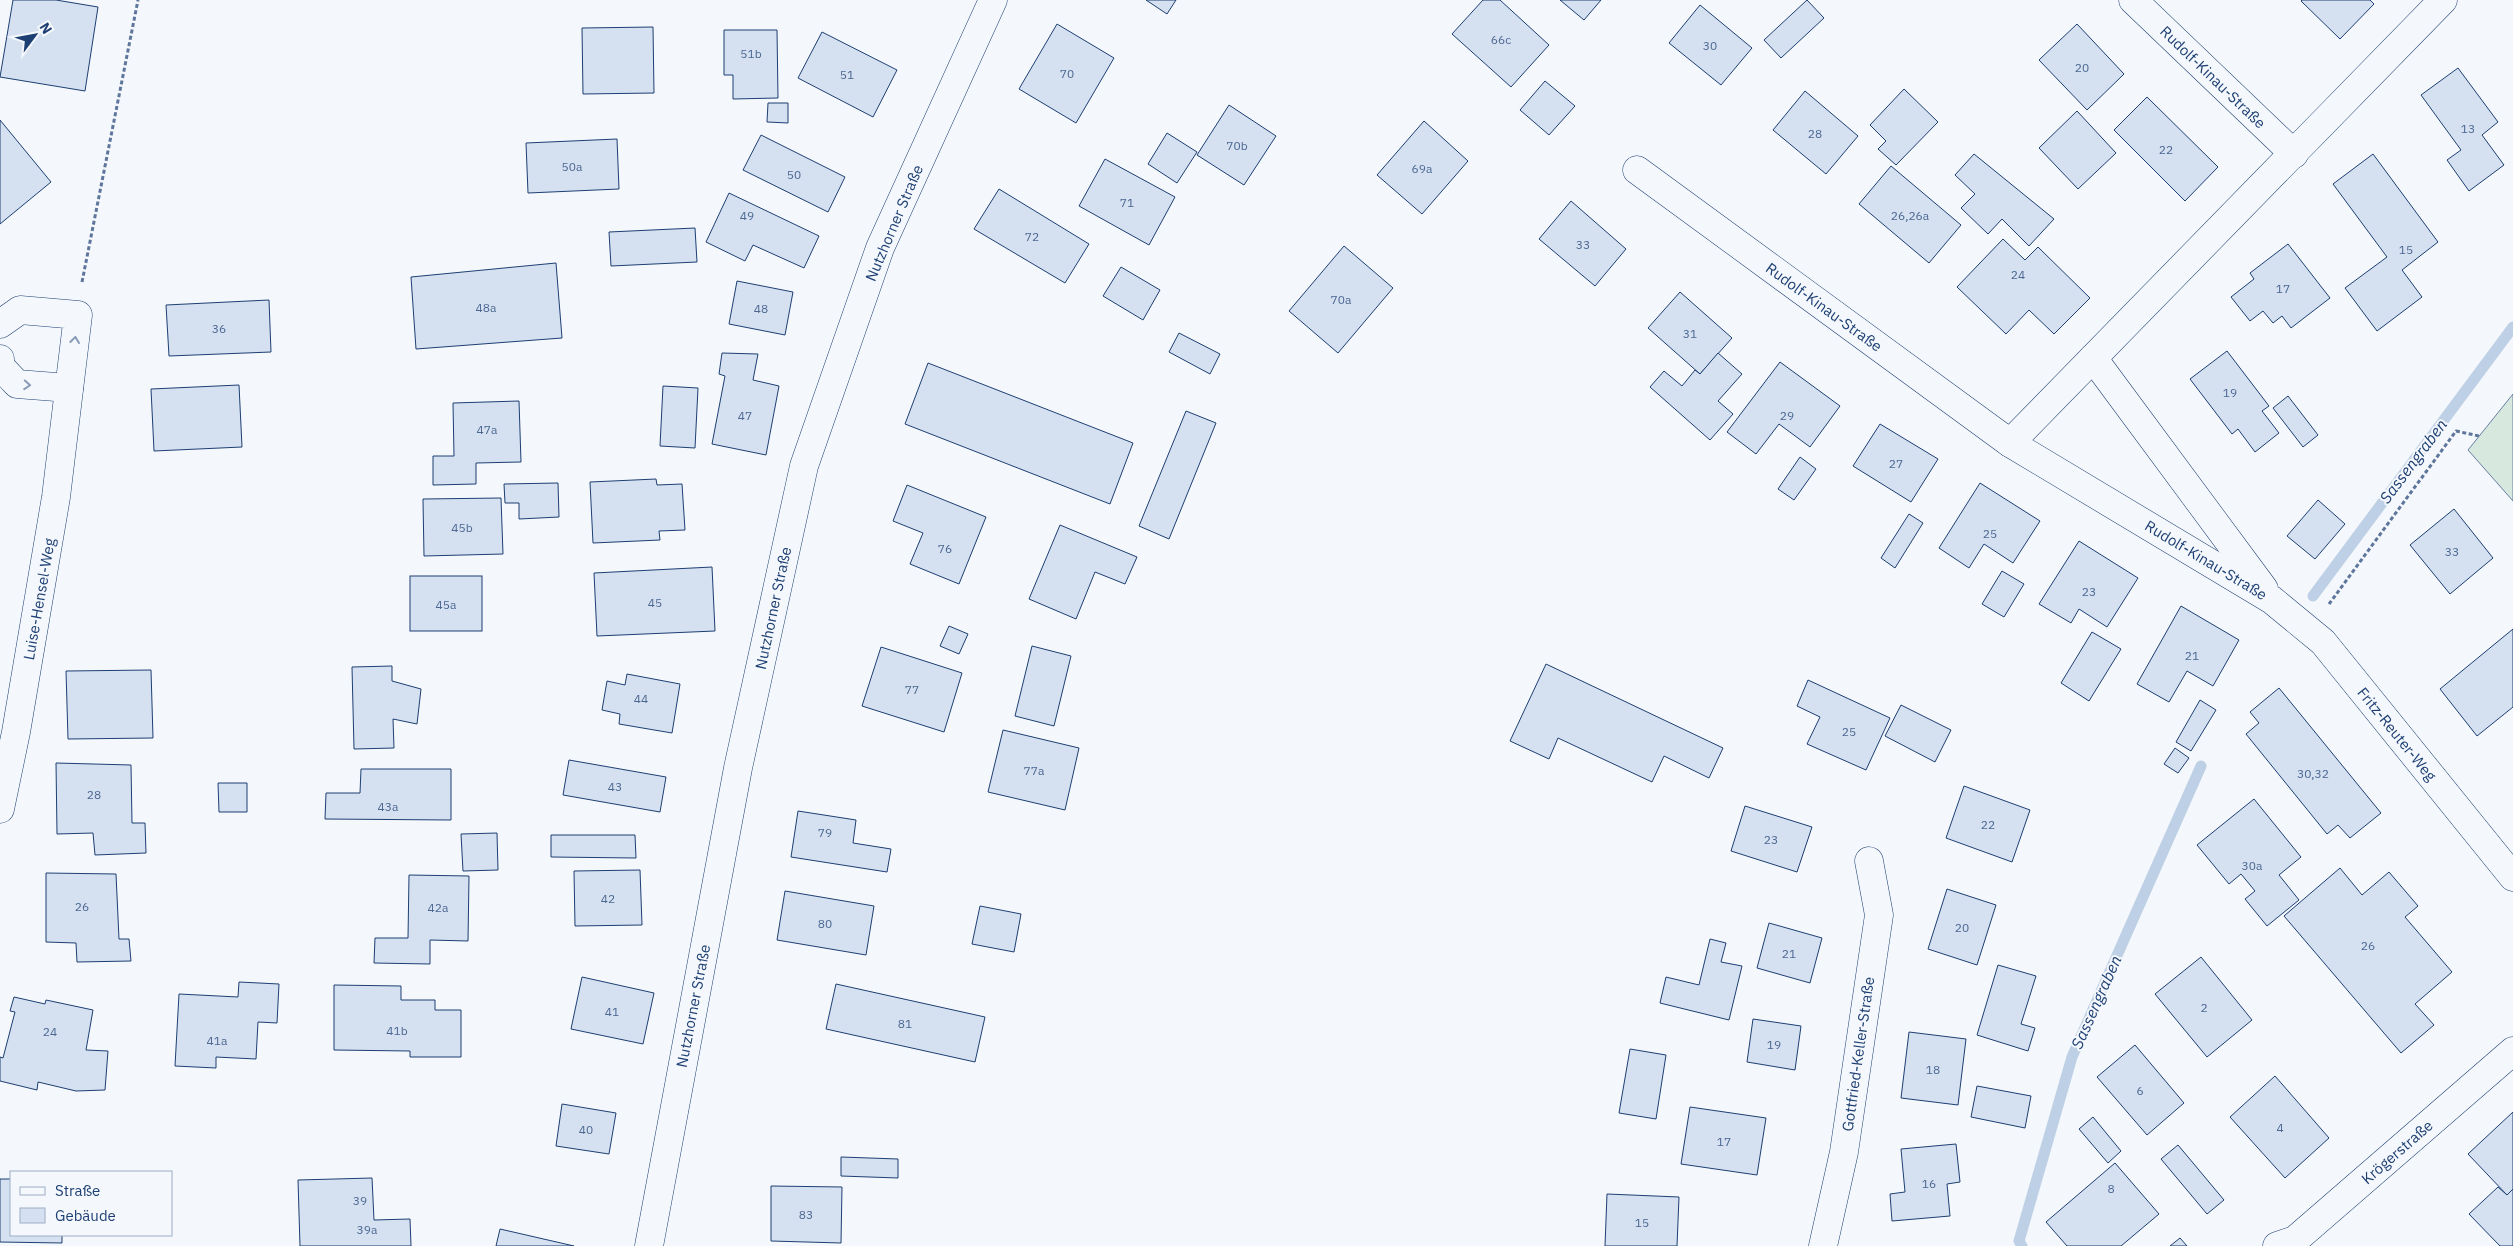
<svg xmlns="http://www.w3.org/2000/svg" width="2513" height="1246" viewBox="0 0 2513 1246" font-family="'IBM Plex Sans',sans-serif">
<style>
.green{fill:#d7e8df;stroke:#687fa3}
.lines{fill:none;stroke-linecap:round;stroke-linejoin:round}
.stream{stroke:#bed0e5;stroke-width:11}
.building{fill:#d5e0f0;stroke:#1d3f73}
.street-casing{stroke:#1d3f73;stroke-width:29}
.secondary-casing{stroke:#1d3f73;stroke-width:29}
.path{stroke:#5e769c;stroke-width:3;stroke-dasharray:4 2.5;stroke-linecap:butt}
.street{stroke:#f4f7fb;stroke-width:28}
.secondary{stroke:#f4f7fb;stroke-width:28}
.oneway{stroke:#889bb7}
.labels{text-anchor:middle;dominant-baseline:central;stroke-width:4;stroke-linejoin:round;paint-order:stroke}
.number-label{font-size:12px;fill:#4b6792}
.street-label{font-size:15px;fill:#1d3f73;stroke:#f4f7fb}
.water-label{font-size:16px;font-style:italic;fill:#1d3f73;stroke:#f4f7fb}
</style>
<rect width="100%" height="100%" fill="#f4f7fb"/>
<path class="green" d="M2513,394V501L2468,450Z"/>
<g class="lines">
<g class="stream">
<path d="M2313,596L2513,327"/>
<path d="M2022,1246L2019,1241L2072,1057L2201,766"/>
</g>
</g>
<g class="building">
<path d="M13,0H56L98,7L85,91L0,77Z"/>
<path d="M1146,0H1176L1167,14Z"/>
<path d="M1483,0H1500L1549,45L1511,87L1452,34Z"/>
<path d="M1560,0H1601L1584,20Z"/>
<path d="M1807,0L1824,18L1781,58L1764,40Z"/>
<path d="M2302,0H2370L2374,4L2340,39L2301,1Z"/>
<path d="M1700,5L1752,48L1721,85L1669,43Z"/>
<path d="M1057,24L1114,58L1076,123L1019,89Z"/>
<path d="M2077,24L2124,74L2087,110L2039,60Z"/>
<path d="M653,27L654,93L583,94L582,28Z"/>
<path d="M724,30H777L778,98L733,99V75H724Z"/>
<path d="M822,32L897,70L873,117L798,78Z"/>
<path d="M2458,68L2498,122L2482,135L2504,165L2469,191L2447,160L2461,150L2421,95Z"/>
<path d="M1545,81L1575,106L1549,135L1520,110Z"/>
<path d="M1904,89L1938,122L1896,165L1878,149L1886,141L1870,125Z"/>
<path d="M1805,91L1858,136L1826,174L1773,130Z"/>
<path d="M2147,97L2218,167L2185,201L2114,130Z"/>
<path d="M768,103H788V123L767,122Z"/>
<path d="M1229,105L1276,136L1244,185L1197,155Z"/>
<path d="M2077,111L2116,153L2078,189L2039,148Z"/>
<path d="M0,120L51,182L0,224Z"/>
<path d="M1424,121L1468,161L1422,214L1377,175Z"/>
<path d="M1167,133L1197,152L1177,183L1148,164Z"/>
<path d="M761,135L845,177L828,212L743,170Z"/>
<path d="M617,139L619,189L528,193L526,143Z"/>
<path d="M1974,154L2054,219L2029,246L2002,219L1988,234L1961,208L1975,194L1955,175Z"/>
<path d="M2373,154L2438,242L2402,270L2422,297L2377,331L2345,288L2387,257L2333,184Z"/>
<path d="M1105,159L1175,197L1149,245L1079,206Z"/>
<path d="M1891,166L1961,225L1929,263L1859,204Z"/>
<path d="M999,189L1089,244L1065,283L974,229Z"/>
<path d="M729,193L819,236L804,268L753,245L745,261L706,242Z"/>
<path d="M1571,201L1626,249L1595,286L1539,239Z"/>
<path d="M695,228L697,262L611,266L609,232Z"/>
<path d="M2003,239L2025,260L2038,247L2090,298L2054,334L2029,310L2006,334L1957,287Z"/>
<path d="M2288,244L2330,298L2291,328L2282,316L2273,323L2263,311L2250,321L2231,297L2254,279L2250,273Z"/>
<path d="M1344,246L1393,288L1338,353L1289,311Z"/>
<path d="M556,263L562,338L416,349L411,277Z"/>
<path d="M1121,267L1160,290L1143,320L1103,296Z"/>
<path d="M737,281L793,292L785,335L729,324Z"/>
<path d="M1680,292L1732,338L1700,374L1648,328Z"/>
<path d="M269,300L271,352L169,356L166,305Z"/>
<path d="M1179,333L1220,354L1210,374L1169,352Z"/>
<path d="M2227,351L2269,406L2262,411L2279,433L2255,452L2238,429L2232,434L2190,379Z"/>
<path d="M722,353L758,354L753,380L779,386L766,455L712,444L725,376L719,374Z"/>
<path d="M1718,353L1742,374L1718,401L1733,414L1710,440L1650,387L1664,371L1682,386L1695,370L1700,374Z"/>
<path d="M1780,362L1840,406L1810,447L1779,424L1756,454L1727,432Z"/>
<path d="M928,363L1133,443L1110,504L905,424Z"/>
<path d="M239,385L242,447L154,451L151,389Z"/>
<path d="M663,386L698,388L695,448L660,446Z"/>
<path d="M2288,396L2318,435L2303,447L2273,408Z"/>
<path d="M519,401L521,462L476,463V484L433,485V456H454L453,403Z"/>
<path d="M1186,411L1216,423L1169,539L1139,526Z"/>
<path d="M1880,424L1938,459L1911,502L1853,466Z"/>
<path d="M1800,457L1816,469L1794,500L1778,489Z"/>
<path d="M656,479L657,485L682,484L685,530L659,531L660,540L593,543L590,482Z"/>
<path d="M558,483L559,517L519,519V503H505L504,484Z"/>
<path d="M1980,483L2040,521L2013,563L1984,544L1969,568L1939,548Z"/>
<path d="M907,485L986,517L959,584L910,564L923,533L893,521Z"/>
<path d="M501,498L503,554L424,556L423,499Z"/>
<path d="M2318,500L2345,524L2315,559L2287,536Z"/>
<path d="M2454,509L2493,558L2450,594L2410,545Z"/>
<path d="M1909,514L1923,523L1895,568L1881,558Z"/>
<path d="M1060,525L1137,557L1125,584L1095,572L1076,619L1029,599Z"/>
<path d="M2079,541L2138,578L2107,627L2079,609L2071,623L2039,604Z"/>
<path d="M712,567L715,631L597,636L594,573Z"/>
<path d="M2002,571L2024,584L2004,617L1982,604Z"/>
<rect x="410" y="576" width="72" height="55"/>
<path d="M2181,606L2239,640L2213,686L2187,671L2169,702L2137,684Z"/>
<path d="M949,626L968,634L959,654L940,646Z"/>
<path d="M2513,629V707L2477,736L2440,689Z"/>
<path d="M2092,632L2121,649L2089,701L2061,683Z"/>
<path d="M1032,646L1071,656L1054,726L1015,716Z"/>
<path d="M881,647L962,673L944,732L862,706Z"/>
<path d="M1546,664L1723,748L1709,778L1664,756L1652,782L1558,738L1549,759L1510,741Z"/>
<path d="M392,666V681L421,689L417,724L393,719L394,748L354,749L352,667Z"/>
<path d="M151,670L153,738L68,739L66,671Z"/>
<path d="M627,674L680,684L672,733L619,724L620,714L602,710L607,681L625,685Z"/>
<path d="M1808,680L1890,718L1866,770L1807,744L1820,717L1797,706Z"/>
<path d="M2279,688L2381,813L2350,838L2338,825L2327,834L2246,734L2259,723L2250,712Z"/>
<path d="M2200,700L2216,710L2191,751L2176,742Z"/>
<path d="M1901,705L1951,730L1935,762L1885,736Z"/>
<path d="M1003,730L1079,748L1065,810L988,792Z"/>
<path d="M2175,748L2189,758L2178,773L2164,764Z"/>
<path d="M569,760L666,777L660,812L563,795Z"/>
<path d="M56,763L131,765L132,823H145L146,853L95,855L93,833L57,834Z"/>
<path d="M361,769H451V820L325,819L326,793H360Z"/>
<path d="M218,783H247V812H219Z"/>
<path d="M1964,786L2030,810L2012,862L1946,838Z"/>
<path d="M2254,799L2301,857L2279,875L2299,900L2267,926L2245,899L2255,891L2241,874L2229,884L2197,845Z"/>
<path d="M1745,806L1812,827L1797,872L1731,851Z"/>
<path d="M798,811L856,820L853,843L891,849L887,872L791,857Z"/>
<path d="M497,833L498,870L463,871L461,834Z"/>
<path d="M551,835H635L636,858L551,857Z"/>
<path d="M2340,868L2362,895L2389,872L2418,906L2405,917L2452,972L2415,1004L2434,1025L2401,1053L2284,916Z"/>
<path d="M640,870L642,925L575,926L574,871Z"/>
<path d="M46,873L116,874L119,939H129L131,961L77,962L76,943L46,942Z"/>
<path d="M409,875L469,876L468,941L430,940V964L374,963L375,938H408Z"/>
<path d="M1947,889L1996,905L1977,965L1928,949Z"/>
<path d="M785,891L874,906L866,955L777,940Z"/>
<path d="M980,906L1021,914L1014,952L972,944Z"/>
<path d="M1769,923L1822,938L1810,983L1757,968Z"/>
<path d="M1710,939L1726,943L1721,962L1742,966L1729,1020L1660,1003L1666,977L1699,985Z"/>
<path d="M2201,957L2252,1020L2207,1057L2155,994Z"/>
<path d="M1998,965L2036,976L2021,1024L2035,1028L2028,1051L1977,1035Z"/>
<path d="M582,977L654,993L643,1044L571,1029Z"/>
<path d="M239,982L279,984L277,1023L258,1022L256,1059L216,1057V1068L175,1066L179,994L238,997Z"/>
<path d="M836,984L985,1017L975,1062L826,1029Z"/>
<path d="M334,985L401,986V1000H435V1010H461V1057H410V1051L334,1050Z"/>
<path d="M14,997L45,1004L46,1000L93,1010L86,1050L108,1051L105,1090L76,1091L38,1082L37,1090L0,1081V1057L3,1058L15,1012L10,1011Z"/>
<path d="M1753,1019L1801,1026L1795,1070L1747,1062Z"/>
<path d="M1909,1032L1966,1039L1958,1105L1901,1098Z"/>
<path d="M2135,1045L2184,1103L2147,1135L2097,1077Z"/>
<path d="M1630,1049L1666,1055L1656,1119L1619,1113Z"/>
<path d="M2275,1076L2329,1138L2285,1178L2230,1117Z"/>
<path d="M1977,1086L2031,1096L2025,1128L1971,1117Z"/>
<path d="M562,1104L616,1113L609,1154L556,1146Z"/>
<path d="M1690,1107L1766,1118L1757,1175L1681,1164Z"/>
<path d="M2513,1112V1189L2507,1195L2468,1154Z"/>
<path d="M2093,1117L2121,1151L2108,1163L2079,1129Z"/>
<path d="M1956,1144L1960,1182L1947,1184L1950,1216L1892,1221L1890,1194L1905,1192L1901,1149Z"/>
<path d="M2178,1145L2224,1200L2207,1214L2161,1159Z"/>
<path d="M841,1157L898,1159V1178L841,1176Z"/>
<path d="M2115,1163L2159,1214L2121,1246H2067L2046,1222Z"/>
<path d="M372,1178L374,1220L410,1219L411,1246H300L298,1180Z"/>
<path d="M0,1179H11V1235H62V1243L0,1242Z"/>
<path d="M771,1186L842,1187L841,1243L771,1241Z"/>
<path d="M2498,1187L2507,1195L2513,1189V1246H2500L2469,1214Z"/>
<path d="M1607,1194L1679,1197L1677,1246H1605Z"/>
<path d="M500,1229L574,1246H496Z"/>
<path d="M2180,1238L2187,1246H2170Z"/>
</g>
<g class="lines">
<defs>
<g id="street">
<path d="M2133,0L2294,154"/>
<path d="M1637,170L2010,443L2272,600L2323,642L2513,877"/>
<path d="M0,324L20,310L78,315L56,497L16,732L0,809"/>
<path d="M2093,358L2264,589"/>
<path d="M0,359V366L17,384L69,388"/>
<path d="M2010,443L2443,0"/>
<path d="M1823,1246L1844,1152L1879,915L1869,861"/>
<path d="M2277,1246L2295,1240L2513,1051"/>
</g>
<path id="secondary" d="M649,1246L738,768L804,466L880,248L993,0"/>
</defs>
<use href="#street" class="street-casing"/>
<use href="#secondary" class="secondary-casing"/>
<g class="path">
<path d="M82,282L138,0"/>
<path d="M2329,604L2456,431L2479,436"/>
</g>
<use href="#street" class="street"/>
<use href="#secondary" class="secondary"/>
</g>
<defs><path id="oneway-chevron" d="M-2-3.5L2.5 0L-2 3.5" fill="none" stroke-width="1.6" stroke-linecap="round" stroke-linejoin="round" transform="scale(1.25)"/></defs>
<g class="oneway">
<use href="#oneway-chevron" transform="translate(75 340) rotate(-83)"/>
<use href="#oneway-chevron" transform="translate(27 385) rotate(4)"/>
</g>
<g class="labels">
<g class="number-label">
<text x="1501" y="39">66c</text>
<text x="1710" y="45">30</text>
<text x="751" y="53">51b</text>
<text x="2082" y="67">20</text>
<text x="1067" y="73">70</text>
<text x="847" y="74">51</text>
<text x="2468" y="128">13</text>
<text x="1815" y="133">28</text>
<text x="1237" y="145">70b</text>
<text x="2166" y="149">22</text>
<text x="572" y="166">50a</text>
<text x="1422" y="168">69a</text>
<text x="794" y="174">50</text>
<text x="1127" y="202">71</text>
<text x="747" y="215">49</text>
<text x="1910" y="215">26,26a</text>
<text x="1032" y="236">72</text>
<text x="1583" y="244">33</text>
<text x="2406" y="249">15</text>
<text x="2018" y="274">24</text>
<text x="2283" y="288">17</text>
<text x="1341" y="299">70a</text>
<text x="486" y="307">48a</text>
<text x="761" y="308">48</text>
<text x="219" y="328">36</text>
<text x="1690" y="333">31</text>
<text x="2230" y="392">19</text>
<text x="745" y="415">47</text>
<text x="1787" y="415">29</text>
<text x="487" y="429">47a</text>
<text x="1896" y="463">27</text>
<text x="462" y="527">45b</text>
<text x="1990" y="533">25</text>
<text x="945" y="548">76</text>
<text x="2452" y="551">33</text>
<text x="2089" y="591">23</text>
<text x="655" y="602">45</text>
<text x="446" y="604">45a</text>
<text x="2192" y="655">21</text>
<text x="912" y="689">77</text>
<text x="641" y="698">44</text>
<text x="1849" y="731">25</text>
<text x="1034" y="770">77a</text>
<text x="2313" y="773">30,32</text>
<text x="615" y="786">43</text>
<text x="94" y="794">28</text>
<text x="388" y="806">43a</text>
<text x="1988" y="824">22</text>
<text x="825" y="832">79</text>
<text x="1771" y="839">23</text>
<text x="2252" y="865">30a</text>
<text x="608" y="898">42</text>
<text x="82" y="906">26</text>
<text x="438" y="907">42a</text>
<text x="825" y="923">80</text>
<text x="1962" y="927">20</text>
<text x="2368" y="945">26</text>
<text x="1789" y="953">21</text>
<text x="2204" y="1007">2</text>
<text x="612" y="1011">41</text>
<text x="905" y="1023">81</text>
<text x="397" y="1030">41b</text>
<text x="50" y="1031">24</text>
<text x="217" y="1040">41a</text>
<text x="1774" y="1044">19</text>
<text x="1933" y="1069">18</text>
<text x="2140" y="1090">6</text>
<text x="2280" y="1127">4</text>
<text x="586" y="1129">40</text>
<text x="1724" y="1141">17</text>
<text x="1929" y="1183">16</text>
<text x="2111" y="1188">8</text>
<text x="360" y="1200">39</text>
<text x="806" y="1214">83</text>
<text x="1642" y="1222">15</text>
<text x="367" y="1229">39a</text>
</g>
<g class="street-label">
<text transform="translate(2213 77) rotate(44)">Rudolf-Kinau-Straße</text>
<text transform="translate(894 223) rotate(-67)">Nutzhorner Straße</text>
<text transform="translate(1824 307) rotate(36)">Rudolf-Kinau-Straße</text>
<text transform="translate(2206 560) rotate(31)">Rudolf-Kinau-Straße</text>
<text transform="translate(39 599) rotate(-80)">Luise-Hensel-Weg</text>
<text transform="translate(773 608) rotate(-78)">Nutzhorner Straße</text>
<text transform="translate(2397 734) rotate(51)">Fritz-Reuter-Weg</text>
<text transform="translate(693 1006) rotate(-79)">Nutzhorner Straße</text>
<text transform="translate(1858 1054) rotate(-82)">Gottfried-Keller-Straße</text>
<text transform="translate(2397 1152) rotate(-41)">Krögerstraße</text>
</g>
<g class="water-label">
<text transform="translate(2413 461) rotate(-53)">Sassengraben</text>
<text transform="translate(2096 1002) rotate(-66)">Sassengraben</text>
</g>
</g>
<rect x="10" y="1171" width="162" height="65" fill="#f4f7fb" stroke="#9eadc5"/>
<rect x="20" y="1187" width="25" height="8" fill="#f4f7fb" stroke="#9eadc5"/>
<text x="55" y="1196" font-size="15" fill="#1d3f73">Straße</text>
<rect x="20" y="1208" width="25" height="15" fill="#d5e0f0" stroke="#9eadc5"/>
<text x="55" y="1221" font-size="15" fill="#1d3f73">Gebäude</text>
<g transform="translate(35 35) rotate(58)" stroke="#f4f7fb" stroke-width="4" paint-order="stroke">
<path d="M0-4L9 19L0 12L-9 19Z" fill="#1d3f73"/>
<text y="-8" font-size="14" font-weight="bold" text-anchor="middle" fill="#1d3f73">N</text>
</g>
</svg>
